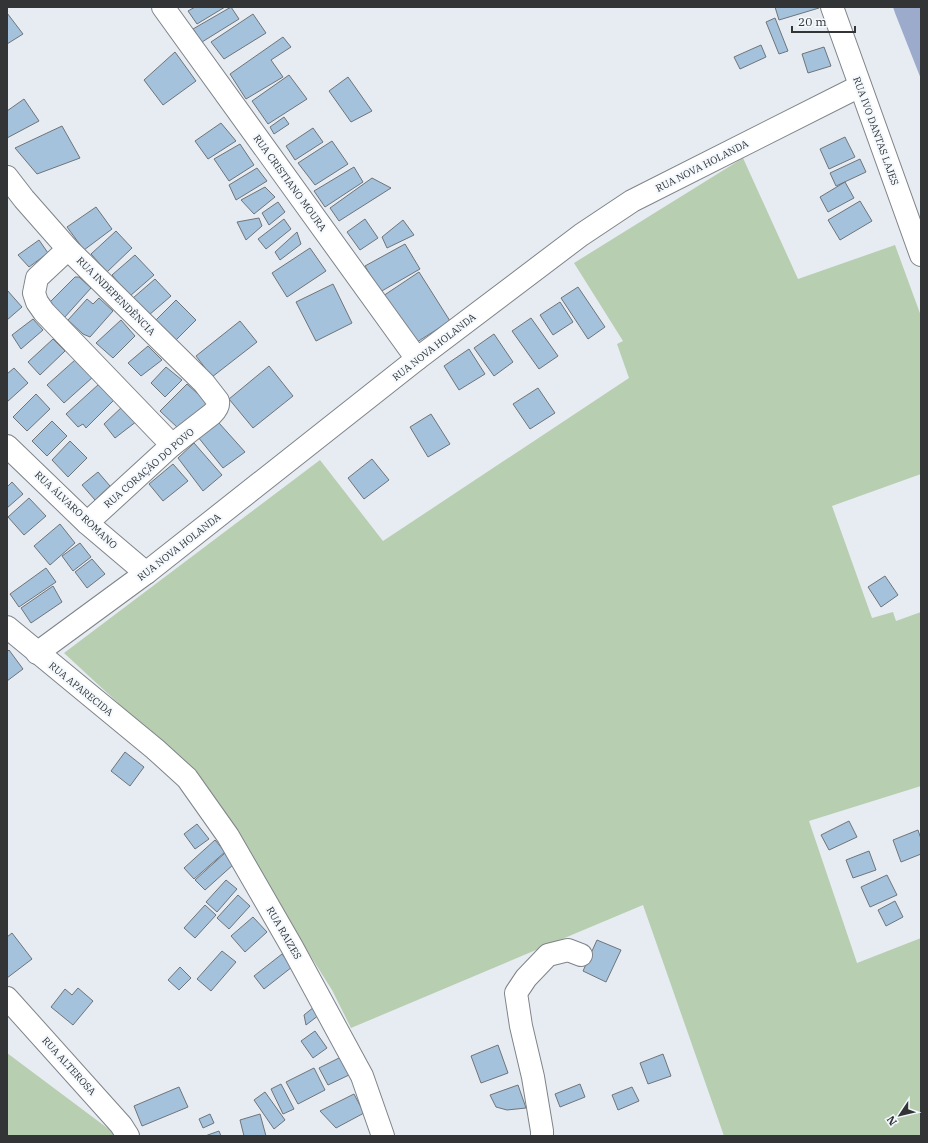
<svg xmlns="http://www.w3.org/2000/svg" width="928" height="1143" viewBox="0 0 928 1143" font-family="'IBM Plex Serif',serif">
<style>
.green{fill:#b7ceb1}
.water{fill:#9cabcb}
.building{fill:#a5c2dc;stroke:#6f7479}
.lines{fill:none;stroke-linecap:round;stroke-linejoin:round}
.street-casing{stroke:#7f8489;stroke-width:24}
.street{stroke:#fff;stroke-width:22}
.labels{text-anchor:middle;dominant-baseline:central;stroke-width:4;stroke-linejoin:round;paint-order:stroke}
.street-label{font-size:10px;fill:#323436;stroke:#f4f9fe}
</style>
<rect width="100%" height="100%" fill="#e6ecf1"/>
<g class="green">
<path d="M743,158L798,279L895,245L921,316V474L832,506L872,618L893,612L896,621L921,612V786L809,821L857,963L921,938V1136H724L643,905L351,1028L332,990L197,776L64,653L320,460L383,541L629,378L617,344L623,341L574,263Z"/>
<path d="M7,1053L118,1136H7Z"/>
</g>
<path class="water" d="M893,7H921V79L895,13Z"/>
<g class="building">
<path d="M195,7H225L197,24L188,11Z"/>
<path d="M231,7L239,19L202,42L193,29Z"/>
<path d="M775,7H818L819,8L779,20Z"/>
<path d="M7,13L23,34L7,44Z"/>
<path d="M253,14L266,33L224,59L211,42Z"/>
<path d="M775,18L788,51L779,54L766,22Z"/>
<path d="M283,37L291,47L271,60L283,77L246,99L230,74Z"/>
<path d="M761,45L766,57L740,69L734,57Z"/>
<path d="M824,47L831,66L808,73L802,54Z"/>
<path d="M175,52L196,81L163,105L144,80Z"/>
<path d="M289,75L307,99L268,124L252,101Z"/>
<path d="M348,77L372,111L351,122L329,91Z"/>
<path d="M24,99L39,121L7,138V111Z"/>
<path d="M284,117L289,124L274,134L270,127Z"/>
<path d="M221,123L236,141L208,159L195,141Z"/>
<path d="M62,126L80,158L37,174L15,148Z"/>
<path d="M313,128L323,142L295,160L286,146Z"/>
<path d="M845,137L855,157L829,169L820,149Z"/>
<path d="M332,141L348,164L315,185L298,163Z"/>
<path d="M240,144L254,165L229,181L214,159Z"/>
<path d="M860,159L866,172L836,186L830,173Z"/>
<path d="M354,167L363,182L325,207L314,191Z"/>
<path d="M257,168L267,181L236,200L229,185Z"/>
<path d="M372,178L391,188L339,221L330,208Z"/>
<path d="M845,182L854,198L828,212L820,197Z"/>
<path d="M265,187L275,197L254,214L241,200Z"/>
<path d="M860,201L872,221L840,240L828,220Z"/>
<path d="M278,202L285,212L269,225L262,213Z"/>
<path d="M96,207L112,229L84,250L67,227Z"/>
<path d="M259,218L262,226L246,240L237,222Z"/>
<path d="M284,219L291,229L266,249L258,239Z"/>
<path d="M365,219L378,238L360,250L347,232Z"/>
<path d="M403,220L414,235L387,248L382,237Z"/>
<path d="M116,231L132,248L107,272L91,254Z"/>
<path d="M297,232L301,244L280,260L275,252Z"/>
<path d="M39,240L48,253L29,267L18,255Z"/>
<path d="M405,244L420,269L380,292L365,266Z"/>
<path d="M310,248L326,271L287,297L272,273Z"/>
<path d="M135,255L154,275L130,296L112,275Z"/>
<path d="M419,272L450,321L414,344L383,296Z"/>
<path d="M75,277H79L91,288L64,318L49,303Z"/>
<path d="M155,279L171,296L149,315L133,298Z"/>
<path d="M333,284L352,323L316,341L296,302Z"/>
<path d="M578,287L605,327L588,339L561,298Z"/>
<path d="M7,290L22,307L7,320Z"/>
<path d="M99,298L113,311L90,337L83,334L68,320L87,299L93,304Z"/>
<path d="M176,300L196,320L175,341L155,321Z"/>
<path d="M560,302L573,322L553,335L540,315Z"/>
<path d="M531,318L558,356L539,369L512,331Z"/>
<path d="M33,319L43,330L21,349L12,335Z"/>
<path d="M121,320L135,336L113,358L96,343Z"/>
<path d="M240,321L257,342L212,377L196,356Z"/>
<path d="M494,334L513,362L494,376L474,348Z"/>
<path d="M53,339L65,351L40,375L28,362Z"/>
<path d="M148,346L162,360L141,376L128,363Z"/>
<path d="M469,349L485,374L459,390L444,366Z"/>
<path d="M75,360L93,377L64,403L47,385Z"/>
<path d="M269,366L293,396L253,428L229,399Z"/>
<path d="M166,367L182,380L165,397L151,383Z"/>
<path d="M14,368L28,383L7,402V374Z"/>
<path d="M99,384L115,399L86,428L83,424L78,427L66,414Z"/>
<path d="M187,384L208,403L179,429L160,411Z"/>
<path d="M538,388L555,413L530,429L513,404Z"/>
<path d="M36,394L50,409L27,431L13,417Z"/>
<path d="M123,406L137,421L115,438L104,424Z"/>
<path d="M431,414L450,444L428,457L410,427Z"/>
<path d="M52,421L67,436L47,456L32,441Z"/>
<path d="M219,423L245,452L223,468L198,437Z"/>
<path d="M70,441L87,458L68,477L52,460Z"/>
<path d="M194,443L222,475L203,491L178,458Z"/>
<path d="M372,459L389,480L364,499L348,478Z"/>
<path d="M173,464L188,481L163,501L149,484Z"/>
<path d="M98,472L110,486L95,500L82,485Z"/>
<path d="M12,482L23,494L7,508V487Z"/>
<path d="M29,498L46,516L24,535L8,517Z"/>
<path d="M60,524L75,543L50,565L34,546Z"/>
<path d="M80,543L91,557L73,571L62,556Z"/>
<path d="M92,559L105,574L87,588L75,572Z"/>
<path d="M46,568L56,582L19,607L10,594Z"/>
<path d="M885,576L898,595L881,607L868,587Z"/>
<path d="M53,586L62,602L31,623L21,608Z"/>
<path d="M9,650L23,669L7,681V652Z"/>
<path d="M125,752L144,767L130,786L111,771Z"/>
<path d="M849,821L857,837L829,850L821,835Z"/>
<path d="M197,824L209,839L195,849L184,834Z"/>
<path d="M918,830L921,839V854L901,862L893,840Z"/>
<path d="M215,840L225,852L194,879L184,868Z"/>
<path d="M869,851L876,870L853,878L846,860Z"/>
<path d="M225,853L234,864L205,890L195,880Z"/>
<path d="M887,875L897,895L870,907L861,887Z"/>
<path d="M226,880L237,889L217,912L206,902Z"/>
<path d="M238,895L250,906L229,929L217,918Z"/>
<path d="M895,901L903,917L886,926L878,910Z"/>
<path d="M205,905L216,915L195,938L184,928Z"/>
<path d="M253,917L267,932L245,952L231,936Z"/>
<path d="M12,933L32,959L7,978V937Z"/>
<path d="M597,940L621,950L606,982L583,971Z"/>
<path d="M222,951L236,962L211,991L197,979Z"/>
<path d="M282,954L292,967L264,989L254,976Z"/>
<path d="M180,967L191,978L179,990L168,980Z"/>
<path d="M78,988L93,1001L73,1025L51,1007L65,989L72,995Z"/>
<path d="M314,1007L319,1015L306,1025L304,1015Z"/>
<path d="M315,1031L327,1048L313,1058L301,1041Z"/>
<path d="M498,1045L508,1073L481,1083L471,1056Z"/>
<path d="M663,1054L671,1076L648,1084L640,1063Z"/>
<path d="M341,1057L349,1075L328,1085L319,1068Z"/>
<path d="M314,1068L325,1090L298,1104L286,1082Z"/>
<path d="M281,1084L294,1109L283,1114L271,1089Z"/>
<path d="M580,1084L585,1097L560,1107L555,1094Z"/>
<path d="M518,1085L526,1108L507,1110L496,1107L490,1095Z"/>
<path d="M179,1087L188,1107L142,1126L134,1106Z"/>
<path d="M632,1087L639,1101L618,1110L612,1095Z"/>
<path d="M265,1092L285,1120L274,1129L254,1100Z"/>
<path d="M354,1094L364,1113L336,1128L320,1111Z"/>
<path d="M210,1114L214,1123L203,1128L199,1119Z"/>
<path d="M260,1114L266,1136H244L240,1120Z"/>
<path d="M219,1131L221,1136H205Z"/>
</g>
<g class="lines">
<defs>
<g id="street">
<path d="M163,7L417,359"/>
<path d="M832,7L921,255"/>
<path d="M7,177L24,199L68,249L204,383L218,401C219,406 216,410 212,414L172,445L87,523"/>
<path d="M68,249L37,278L34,293L37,302L44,312L172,445"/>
<path d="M7,446L87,523L146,573"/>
<path d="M7,627L155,749L187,778L228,836L292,947L362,1076L383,1136"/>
<path d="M37,653L146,573L417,359L581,235L632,201L860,86"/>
<path d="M7,998L121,1125L128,1136"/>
<path d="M542,1136V1131L533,1077L521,1026L516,993L526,978L548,955L568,950L581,955"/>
</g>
</defs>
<use href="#street" class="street-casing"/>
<use href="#street" class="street"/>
</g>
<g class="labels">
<g class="street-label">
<text transform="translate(876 131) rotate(70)">RUA IVO DANTAS LAJES</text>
<text transform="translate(702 166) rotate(-27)">RUA NOVA HOLANDA</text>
<text transform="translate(290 183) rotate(54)">RUA CRISTIANO MOURA</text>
<text transform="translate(116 296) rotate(45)">RUA INDEPENDÊNCIA</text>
<text transform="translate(434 347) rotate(-38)">RUA NOVA HOLANDA</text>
<text transform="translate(149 468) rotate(-41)">RUA CORAÇÃO DO POVO</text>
<text transform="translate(76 510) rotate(43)">RUA ÁLVARO ROMANO</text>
<text transform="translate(179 547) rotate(-38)">RUA NOVA HOLANDA</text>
<text transform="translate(81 689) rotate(39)">RUA APARECIDA</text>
<text transform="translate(284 933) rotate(60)">RUA RAIZES</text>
<text transform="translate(69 1066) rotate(48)">RUA ALTEROSA</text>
</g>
</g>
<rect width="928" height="1143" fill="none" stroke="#323436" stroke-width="16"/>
<g transform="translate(900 1115) rotate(235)" stroke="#f4f9fe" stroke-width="3" paint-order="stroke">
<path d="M0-3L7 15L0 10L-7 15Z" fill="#323436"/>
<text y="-6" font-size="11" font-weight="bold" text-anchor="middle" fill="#323436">N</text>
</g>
<path d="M792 26v6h63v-6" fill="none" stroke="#323436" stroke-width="2"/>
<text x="798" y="26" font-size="12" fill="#323436" stroke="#f4f9fe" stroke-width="3" paint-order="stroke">20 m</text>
</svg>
